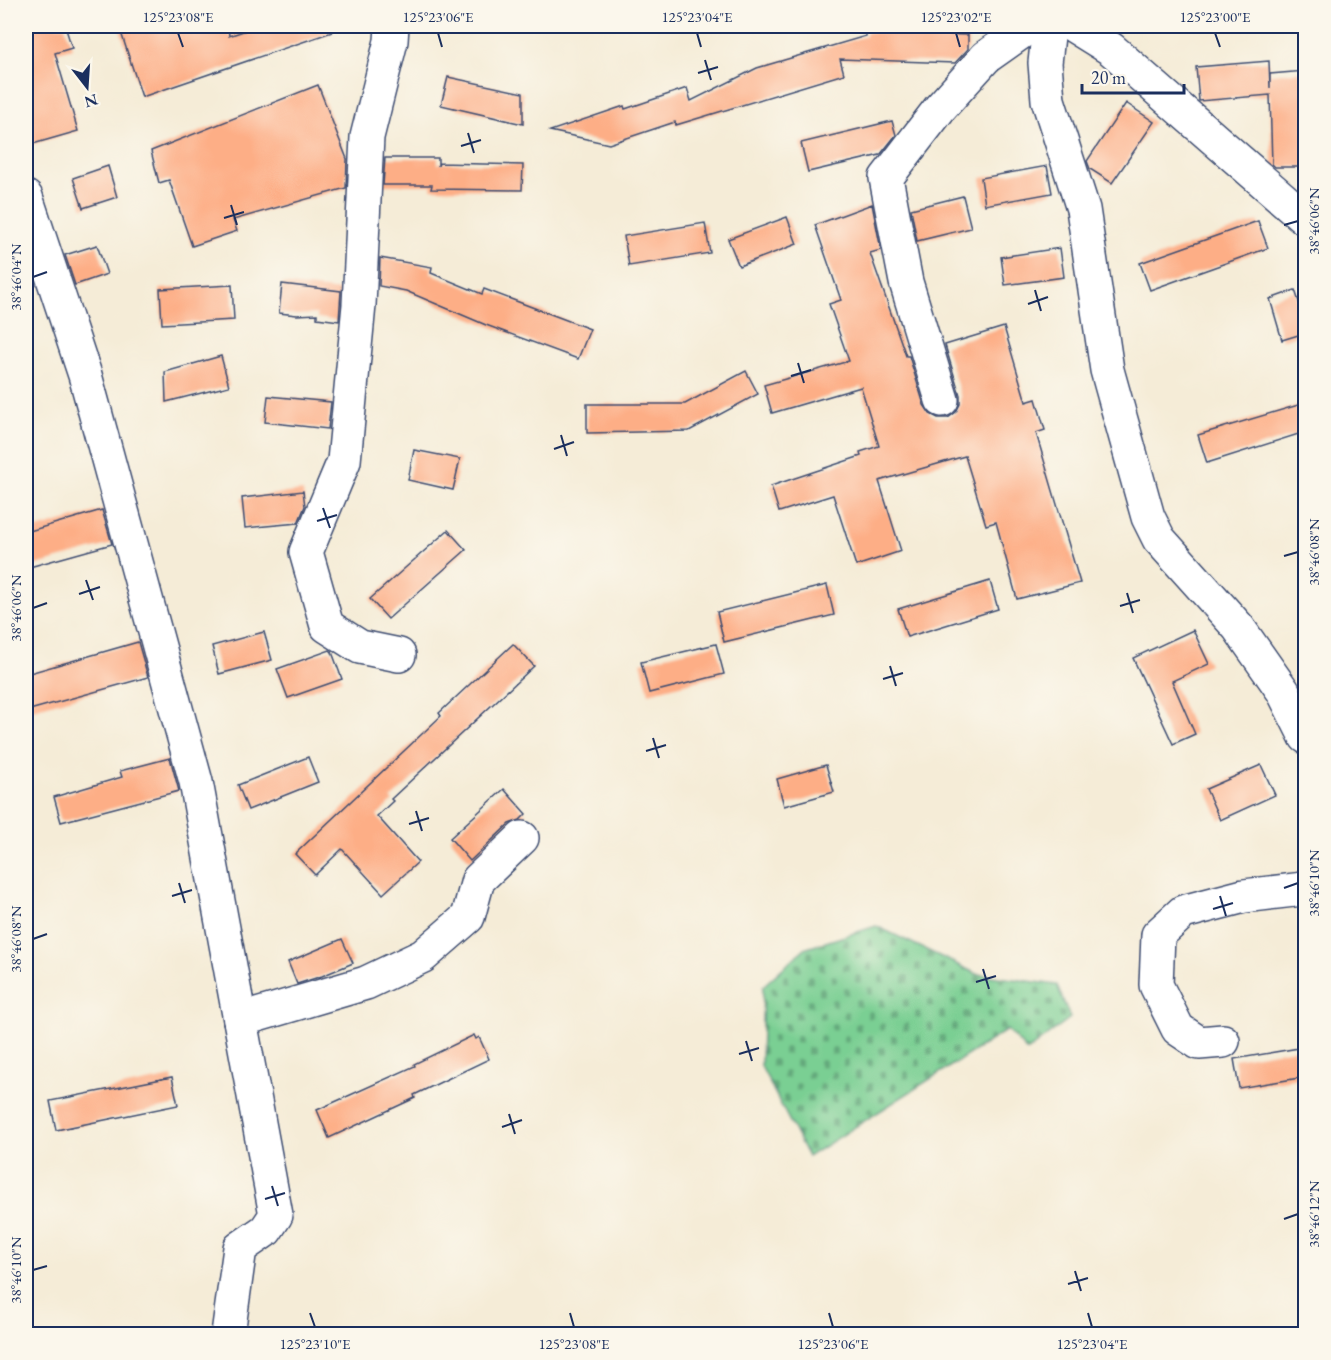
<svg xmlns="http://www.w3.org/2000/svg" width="1331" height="1360" viewBox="0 0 1331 1360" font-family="'EB Garamond',serif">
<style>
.cemetery{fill:url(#cemetery-stones);stroke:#4a7f78;stroke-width:1.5}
.building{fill:#fdae86}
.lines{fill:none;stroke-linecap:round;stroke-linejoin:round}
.street-casing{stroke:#3c4b70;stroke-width:36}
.street{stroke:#fff;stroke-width:33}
.ticks{fill:none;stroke:#1b2f5e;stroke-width:2}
.neatline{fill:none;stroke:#1b2f5e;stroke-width:2}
.ticks-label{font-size:15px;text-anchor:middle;fill:#1b2f5e}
</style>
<defs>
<pattern id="cemetery-stones" width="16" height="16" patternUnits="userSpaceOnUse" patternTransform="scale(1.5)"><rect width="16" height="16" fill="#7acf93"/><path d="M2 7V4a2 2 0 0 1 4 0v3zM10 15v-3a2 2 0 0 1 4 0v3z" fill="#63a87b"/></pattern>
</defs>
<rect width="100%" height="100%" fill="#fbf7ec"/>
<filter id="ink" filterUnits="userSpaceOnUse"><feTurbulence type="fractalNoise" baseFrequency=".0167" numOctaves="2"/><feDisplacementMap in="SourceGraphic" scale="12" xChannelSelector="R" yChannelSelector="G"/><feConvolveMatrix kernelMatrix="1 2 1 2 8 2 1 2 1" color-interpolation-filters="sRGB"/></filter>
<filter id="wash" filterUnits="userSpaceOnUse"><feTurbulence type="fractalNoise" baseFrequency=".008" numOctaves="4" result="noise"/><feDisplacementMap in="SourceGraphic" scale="24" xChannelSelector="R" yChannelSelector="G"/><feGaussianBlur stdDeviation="1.35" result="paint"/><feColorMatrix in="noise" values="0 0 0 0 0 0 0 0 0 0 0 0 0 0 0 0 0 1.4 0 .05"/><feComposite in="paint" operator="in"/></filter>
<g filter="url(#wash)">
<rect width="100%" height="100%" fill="#f5ecd7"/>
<path class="cemetery" d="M876,926L977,974L1057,985L1070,1018L1027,1051L1007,1030L808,1157L761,1066L763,986L804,949Z"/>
<g id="blocks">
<g class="building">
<path d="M41,26H65L72,48L55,53L78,131L26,146V30Z"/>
<path d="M119,26H228L229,36L258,26H331L332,32L142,97Z"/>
<path d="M866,32L968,35V49L955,63L840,59L844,74L676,125L675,122L609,144L550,131L624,106L625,109L687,88L691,101L757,68L866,36Z"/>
<path d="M1269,61L1270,88V74L1305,71V167H1275L1272,164L1270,95L1199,101L1196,67Z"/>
<path d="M448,77L523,93V124L441,105Z"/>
<path d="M318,85L347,159L346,188L233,220L237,231L192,246L169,180L159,183L151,151Z"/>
<path d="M1126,103L1154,122L1112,183L1090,169L1087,161Z"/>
<path d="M892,121L896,135L880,155L808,172L801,143Z"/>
<path d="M385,158H438V166L439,163L523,165L522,190L431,189L432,185H383Z"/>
<path d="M108,166L117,197L83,208L73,178Z"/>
<path d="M1047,166L1052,193L985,205L981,178Z"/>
<path d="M963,196L971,228L917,241L911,209Z"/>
<path d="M872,204L881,250L870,253L906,356H909L924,405L930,414L938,418H948L956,412L960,404V395L945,345L1004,327L1026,402L1036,399L1045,430L1036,433L1080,583L1017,599L996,522L986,525L965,456L879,481L901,551L856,566L833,495L779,512L771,486L861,456L860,452L879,446L861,387L772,413L764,385L849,361L829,304L841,300L815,225Z"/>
<path d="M787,217L797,244L739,266L728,239Z"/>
<path d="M1258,221L1268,248L1150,290L1140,263Z"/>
<path d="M705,223L710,253L629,266L624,236Z"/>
<path d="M97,245L107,274L75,285L65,255Z"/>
<path d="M1060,248L1064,277L1005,285L1001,257Z"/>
<path d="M380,258L432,267L431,273L482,294L484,289L590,329L578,359L486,325L406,291L379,286Z"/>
<path d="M282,284L341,291L339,321L317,318V314L297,315L279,313Z"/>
<path d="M232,285L234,320L162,324L160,289Z"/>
<path d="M1295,290L1300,305L1305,304V333L1282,340L1270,299Z"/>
<path d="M221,356L229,386L166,402L165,372Z"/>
<path d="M746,371L758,394L689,431L587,433V404H685Z"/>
<path d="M268,396L331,402L328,429L265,422Z"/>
<path d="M1305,403V432L1207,463L1198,435Z"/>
<path d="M414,450L460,459L453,490L408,480Z"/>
<path d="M303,491L305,506L298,523L245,528L242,498Z"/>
<path d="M102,510L112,544L26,568V532Z"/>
<path d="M448,530L466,550L388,619L370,599Z"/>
<path d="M990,581L998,609L907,637L898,609Z"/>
<path d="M827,585L834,615L724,642L717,612Z"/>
<path d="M1193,630L1209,664L1172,681L1195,734L1173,744L1133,658Z"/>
<path d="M264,632L272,660L219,674L212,646Z"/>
<path d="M138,642L148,677L26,711V674Z"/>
<path d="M513,644L534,666L391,799L393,801L377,816L418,862L383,894L342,849L315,875L295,854L441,716L439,713Z"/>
<path d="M716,644L724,674L649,693L641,662Z"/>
<path d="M330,650L332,652L342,679L288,698L277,669Z"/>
<path d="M308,757L318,782L248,810L238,785Z"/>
<path d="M170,758L179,791L61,822L54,797L122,777L120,771Z"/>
<path d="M826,765L834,792L784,806L777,779Z"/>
<path d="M1261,765L1275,795L1220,820L1206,789Z"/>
<path d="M504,789L526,814L520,820L509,824L470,861L450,838Z"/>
<path d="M342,939L353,963L322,976L297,984L288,962Z"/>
<path d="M474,1035L476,1039L479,1037L489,1059L414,1095L415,1098L329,1138L317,1110L415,1066L414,1064Z"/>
<path d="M1305,1047V1077L1239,1088L1234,1059Z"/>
<path d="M172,1077L178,1105L56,1130L50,1101Z"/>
</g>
</g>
</g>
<g filter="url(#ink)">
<use href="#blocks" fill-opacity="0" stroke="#3c4b70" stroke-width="1.5"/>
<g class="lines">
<defs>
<g id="street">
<path d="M392,26L391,41L367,137L359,305L344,461L306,552L327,626L360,647L399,655"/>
<path d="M1049,26L1045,63L1048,100L1083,209L1107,370L1148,517L1159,539L1238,627L1283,691L1306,737"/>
<path d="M1074,26L1111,49L1306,219"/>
<path d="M26,197L85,375L196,782L276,1215L266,1230L240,1248L228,1334"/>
<path d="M942,400L906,282L886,178L940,108L986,57L1030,26"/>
<path d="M240,1020L366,983L423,956L468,917L478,880L522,838"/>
<path d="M1223,1041L1199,1043L1178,1029L1156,985L1158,935L1183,912L1244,896L1303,889L1306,887"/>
</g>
</defs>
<use href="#street" class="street-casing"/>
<use href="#street" class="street"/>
</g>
</g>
<path class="ticks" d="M178,33L183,47M438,33L442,47M697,33L701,47M956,33L960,47M1215,33L1220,47M705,60L711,80M698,73L718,67M468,133L474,153M461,146L481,140M231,205L237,225M224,218L244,212M1284,225L1298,221M33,277L47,272M1035,290L1041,311M1028,304L1048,297M798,363L804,383M791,376L811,370M561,435L567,456M554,449L574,442M323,508L330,528M317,521L337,515M1284,556L1298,552M86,580L93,600M1127,593L1133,613M79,594L100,587M1120,606L1140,600M33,608L47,603M890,666L896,686M883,679L903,673M653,738L659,758M646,751L666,745M416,811L422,831M409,824L429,818M179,883L185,903M1284,888L1298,883M172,896L192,890M1220,896L1226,916M1213,909L1233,903M33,939L47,934M983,969L989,989M976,982L996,976M746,1041L752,1061M739,1054L759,1048M509,1114L515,1134M502,1127L522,1120M272,1186L278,1206M265,1199L285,1193M1284,1219L1298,1214M33,1270L47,1266M1075,1271L1081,1291M1068,1284L1088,1278M310,1313L315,1327M570,1313L574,1327M829,1313L833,1327M1088,1313L1092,1327"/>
<rect width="1331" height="1360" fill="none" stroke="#fbf7ec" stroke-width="66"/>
<g transform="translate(87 87) rotate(163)" stroke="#fbf7ec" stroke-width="4.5" paint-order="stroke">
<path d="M0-4.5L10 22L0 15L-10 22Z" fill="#1b2f5e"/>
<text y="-9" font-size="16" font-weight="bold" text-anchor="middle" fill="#1b2f5e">N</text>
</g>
<path d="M1082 84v9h102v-9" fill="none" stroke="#1b2f5e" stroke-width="3"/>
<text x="1091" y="84" font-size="18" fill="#1b2f5e" stroke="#fbf7ec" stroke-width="4.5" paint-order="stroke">20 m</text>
<rect x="33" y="33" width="1265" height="1294" class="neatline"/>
<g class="ticks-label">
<text x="178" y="22">125°23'08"E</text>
<text x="438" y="22">125°23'06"E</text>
<text x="697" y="22">125°23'04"E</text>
<text x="956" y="22">125°23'02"E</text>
<text x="1215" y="22">125°23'00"E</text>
<text transform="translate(1314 221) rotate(-90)" y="5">38°46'06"N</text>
<text transform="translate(16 277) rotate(-90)" y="5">38°46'04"N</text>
<text transform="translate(1314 552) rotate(-90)" y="5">38°46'08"N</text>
<text transform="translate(16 608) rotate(-90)" y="5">38°46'06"N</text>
<text transform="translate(1314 883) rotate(-90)" y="5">38°46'10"N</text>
<text transform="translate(16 939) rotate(-90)" y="5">38°46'08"N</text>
<text transform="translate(1314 1214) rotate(-90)" y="5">38°46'12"N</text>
<text transform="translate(16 1270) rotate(-90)" y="5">38°46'10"N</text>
<text x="315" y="1349">125°23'10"E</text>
<text x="574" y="1349">125°23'08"E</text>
<text x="833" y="1349">125°23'06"E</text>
<text x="1092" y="1349">125°23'04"E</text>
</g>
</svg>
